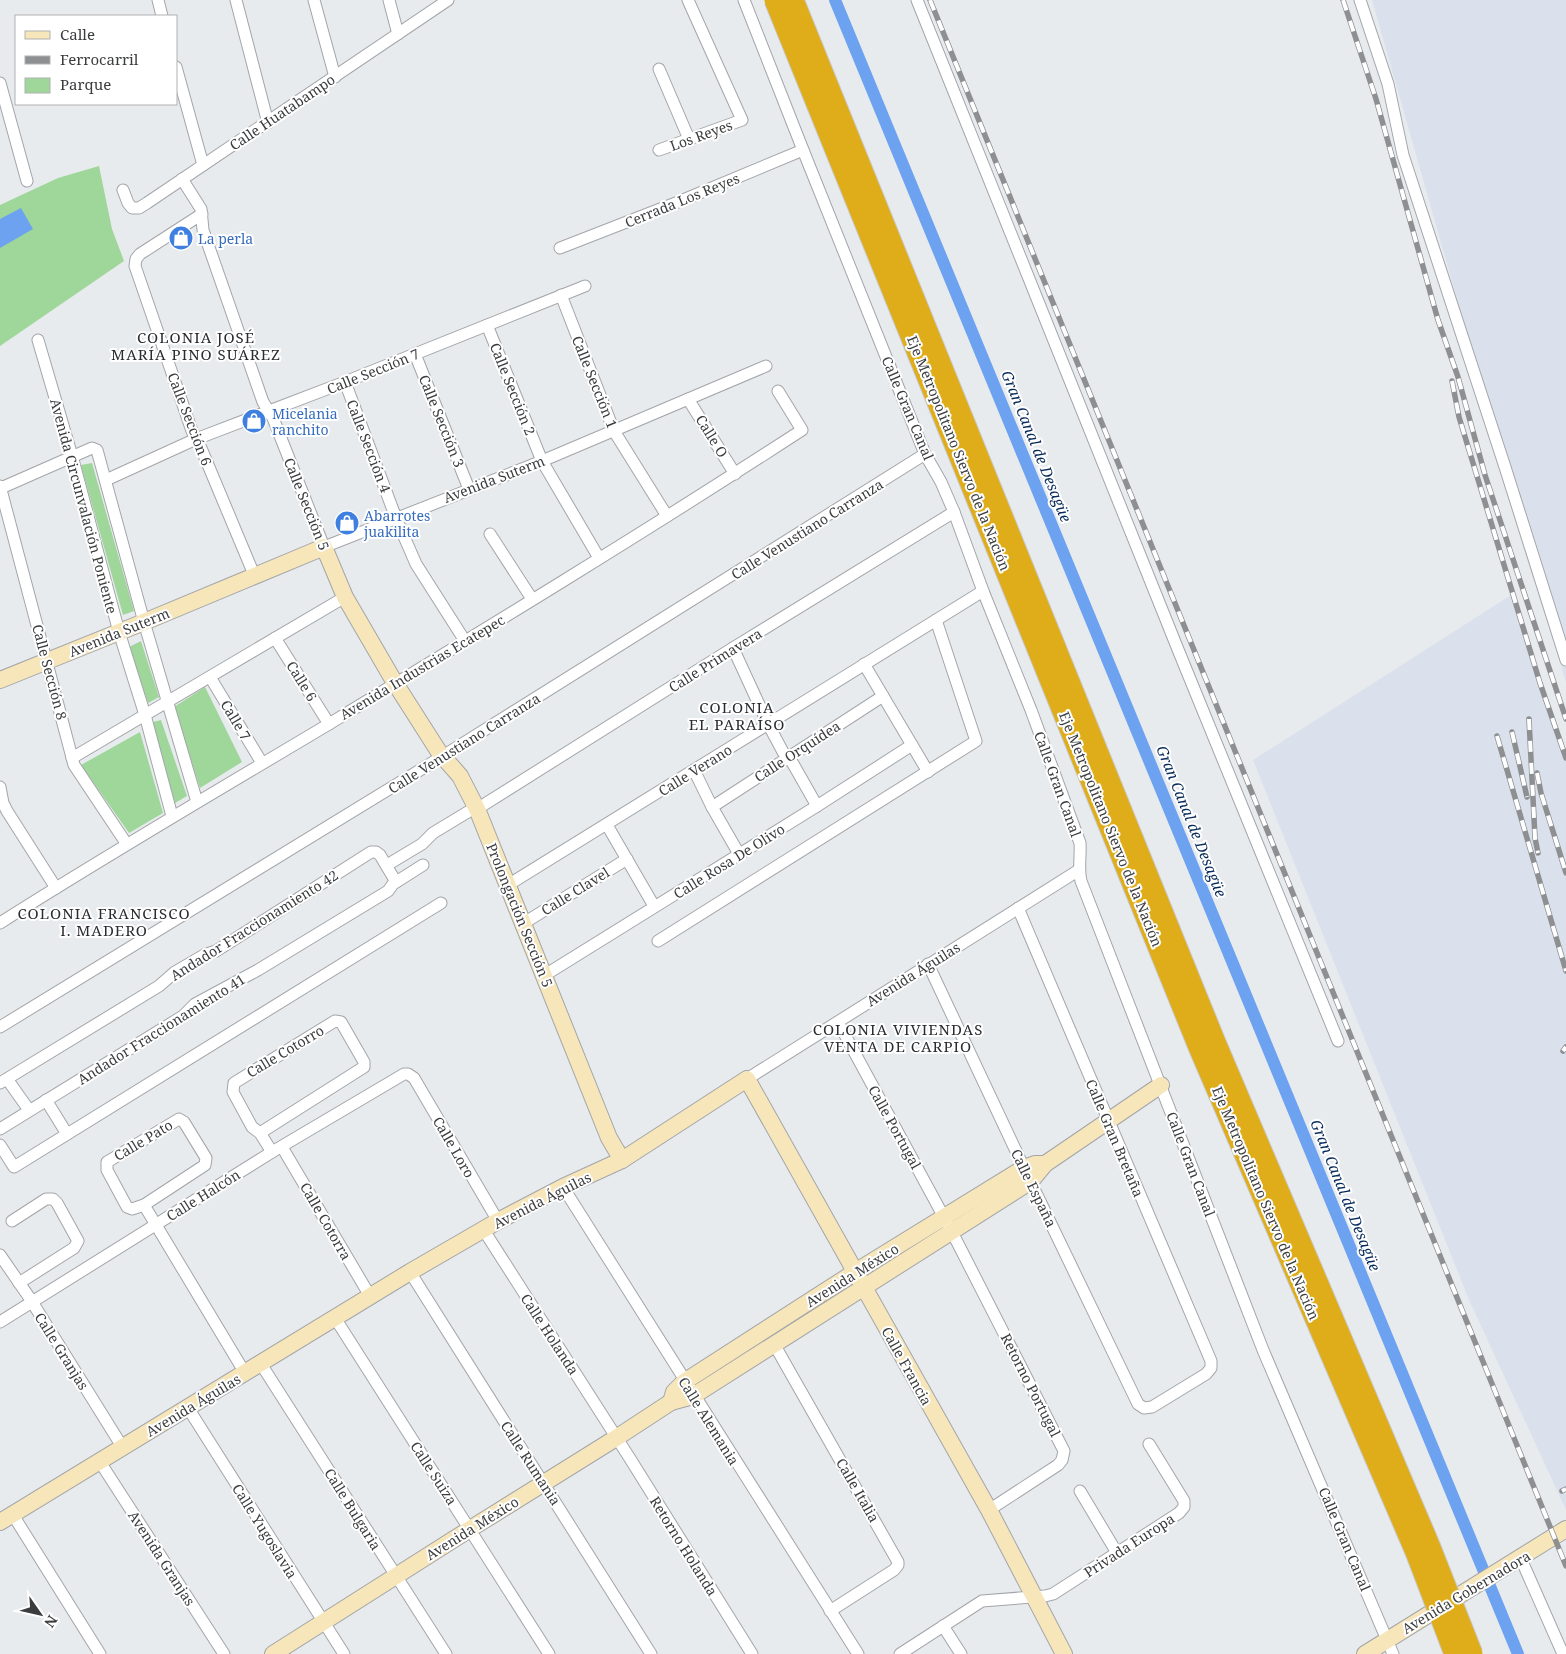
<svg xmlns="http://www.w3.org/2000/svg" width="1566" height="1654" viewBox="0 0 1566 1654" font-family="'Noto Serif',serif">
<style>
.built{fill:#dbe1ec}
.green{fill:#9fd69a}
.water{fill:#6ca2f0}
.lines{fill:none;stroke-linecap:round;stroke-linejoin:round}
.canal{stroke:#6ca2f0;stroke-width:12}
.street-casing{stroke:#a3a5a9;stroke-width:13}
.secondary-casing{stroke:#a3a5a9;stroke-width:18}
.street{stroke:#fff;stroke-width:11}
.secondary{stroke:#f6e6ba;stroke-width:16}
.rail-casing{stroke:#8d8f91;stroke-width:5.5}
.rail{stroke:#fff;stroke-width:4;stroke-dasharray:11;stroke-linecap:butt}
.highway-bridge-casing{stroke:#c8c8c9;stroke-width:23;stroke-linecap:butt}
.highway-bridge{stroke:#e0ad1a;stroke-width:21}
.labels{text-anchor:middle;dominant-baseline:central;stroke-width:4;stroke-linejoin:round;paint-order:stroke}
.street-label{font-size:14px;fill:#3b3c3e;stroke:#fff}
.shop-label{font-size:14px;fill:#366cbe;stroke:#fff;text-anchor:start}
.neighbourhood-label{font-size:15px;letter-spacing:1px;fill:#2b2c2f;stroke:#fff}
.water-label{font-size:15px;font-style:italic;fill:#082b5b;stroke:#fff}
</style>
<rect width="100%" height="100%" fill="#e8ebee"/>
<g class="built">
<path d="M1372,0H1566V683Z"/>
<path d="M1511,595L1566,752V1510L1469,1300L1253,760Z"/>
</g>
<g class="green">
<path d="M99,166L112,229L124,261L0,346V205L58,178Z"/>
<path d="M92,463L134,611L123,615L81,465Z"/>
<path d="M141,641L159,697L148,703L129,647Z"/>
<path d="M205,687L242,762L200,788L174,707Z"/>
<path d="M161,720L187,796L175,803L153,722Z"/>
<path d="M140,732L163,813L129,833L81,765Z"/>
</g>
<path class="water" d="M21,208L33,229L0,248V219Z"/>
<g class="lines">
<path class="canal" d="M835,0L1518,1654"/>
<defs>
<g id="street">
<path d="M158,0L162,16"/>
<path d="M236,0L268,123"/>
<path d="M314,0L335,77"/>
<path d="M389,0L398,34"/>
<path d="M744,0L803,150L925,454L941,482L954,512L983,591L1031,710L1080,843C1081,856 1078,868 1081,881L1263,1350L1393,1654"/>
<path d="M917,0L1179,652L1338,1041"/>
<path d="M1360,0L1388,84L1403,155L1505,467L1566,660"/>
<path d="M176,67L203,165"/>
<path d="M659,69L689,139"/>
<path d="M0,83L27,181"/>
<path d="M659,150L742,120L688,0"/>
<path d="M182,179L201,209L203,230L263,402L273,418L324,547L542,461L766,366"/>
<path d="M123,190L128,203L132,208H139L147,203L448,0"/>
<path d="M202,214L140,254L136,259L135,266L192,431L201,448L255,577"/>
<path d="M560,248L678,202L803,150"/>
<path d="M561,295L614,431L667,516"/>
<path d="M487,325L542,461L599,558"/>
<path d="M38,340L72,456L119,632L145,715L172,816"/>
<path d="M415,354L469,489"/>
<path d="M345,382L396,518L416,564L465,641"/>
<path d="M688,399L735,474"/>
<path d="M106,480L196,439L345,382L585,286"/>
<path d="M0,486L74,765L126,843"/>
<path d="M1,488L92,448L97,450L144,622L197,802"/>
<path d="M490,534L532,599"/>
<path d="M275,638L329,724"/>
<path d="M733,648L768,724L783,752L792,762L817,806"/>
<path d="M864,664L928,772"/>
<path d="M210,677L262,763"/>
<path d="M72,758L345,597"/>
<path d="M694,770L712,807L739,854"/>
<path d="M0,787L3,803L7,811L56,888"/>
<path d="M712,807L883,696"/>
<path d="M477,809L733,648L954,512"/>
<path d="M607,825L654,906"/>
<path d="M387,865L422,844L433,833L476,807"/>
<path d="M508,885L983,591"/>
<path d="M0,923C107,855 215,792 324,727C484,630 645,532 802,430L778,391"/>
<path d="M524,923L627,859"/>
<path d="M658,941L976,741L936,620"/>
<path d="M928,964L1024,1168L1138,1404L1144,1408L1152,1407L1206,1374L1211,1368V1361L1018,908"/>
<path d="M545,975L817,806L912,745"/>
<path d="M838,1022L952,1232L1064,1451L1062,1460L1058,1465L989,1510"/>
<path d="M0,1027L443,756L925,454"/>
<path d="M7,1079L29,1110"/>
<path d="M747,1079L1079,870"/>
<path d="M0,1083L159,986L175,972L204,955L216,951L371,852H376L380,855L396,882"/>
<path d="M46,1100L67,1134"/>
<path d="M179,1119L184,1122L206,1158L205,1165L144,1205L132,1209L127,1207L107,1170V1162Z"/>
<path d="M0,1129L183,1016L195,1004L258,970L388,891L393,884L423,865"/>
<path d="M260,1133L364,1067V1062L341,1022L335,1021L234,1083L233,1092L252,1127L260,1133L272,1152"/>
<path d="M0,1145L14,1167L441,903"/>
<path d="M282,1147L370,1296"/>
<path d="M563,1187L858,1654"/>
<path d="M144,1205L245,1373"/>
<path d="M12,1221L46,1199H53L57,1203L78,1241L74,1248L19,1283"/>
<path d="M483,1229L629,1457L752,1654"/>
<path d="M0,1255L29,1297L123,1448"/>
<path d="M410,1272L651,1654"/>
<path d="M335,1318L549,1654"/>
<path d="M0,1322L272,1152L404,1074H408L414,1078L498,1221"/>
<path d="M774,1344L898,1562V1565L894,1570L830,1611"/>
<path d="M261,1364L446,1654"/>
<path d="M188,1408L344,1654"/>
<path d="M100,1462L224,1654"/>
<path d="M1080,1491L1117,1553"/>
<path d="M13,1515L100,1654"/>
<path d="M1521,1559L1563,1654"/>
<path d="M943,1626L961,1654"/>
<path d="M900,1654L982,1601L1045,1596L1053,1594L1179,1513L1184,1507V1501L1149,1444"/>
</g>
<g id="secondary">
<path d="M0,680L144,622L324,547L345,597L395,683L439,752L460,776L477,809L609,1138L622,1160"/>
<path d="M671,1402L674,1392L684,1382L855,1272L1024,1168L1035,1164H1045"/>
<path d="M0,1522L410,1272L498,1221L563,1187L622,1160L747,1079L989,1510L1064,1654"/>
<path d="M273,1654L470,1529L616,1438L671,1402L693,1396L1031,1181L1045,1164L1161,1085"/>
<path d="M1365,1654L1566,1529"/>
</g>
</defs>
<use href="#street" class="street-casing"/>
<use href="#secondary" class="secondary-casing"/>
<use href="#street" class="street"/>
<use href="#secondary" class="secondary"/>
<defs>
<g id="rail">
<path d="M930,0L1566,1566"/>
<path d="M1343,0L1376,99L1438,320L1458,377L1485,475L1566,719"/>
<path d="M1452,381L1459,417L1540,683L1566,758"/>
<path d="M1529,719L1535,838L1538,853"/>
<path d="M1512,732L1527,797"/>
<path d="M1497,736L1566,971"/>
<path d="M1537,773L1541,793L1566,873"/>
<path d="M1563,1051L1566,1047"/>
<path d="M1562,1491L1566,1489"/>
</g>
</defs>
<use href="#rail" class="rail-casing"/>
<use href="#rail" class="rail"/>
<defs>
<g id="highway-bridge">
<path d="M775,0L1199,1047L1416,1552L1455,1654"/>
<path d="M793,0L1214,1040L1429,1545L1472,1654"/>
</g>
</defs>
<use href="#highway-bridge" class="highway-bridge-casing"/>
<use href="#highway-bridge" class="highway-bridge"/>
</g>
<defs>
<symbol id="shop-disc" viewBox="-11 -11 22 22"><circle r="9.5" fill="#3f7fe0" stroke="#fff"/><path d="M-5-2.5h2.3a2.7 3.5 0 0 1 5.4 0H5L5.5 6h-11ZM-1.5-2.5h3a1.5 2.3 0 0 0-3 0Z" fill="#fff"/></symbol>
</defs>
<g fill-rule="evenodd">
<use href="#shop-disc" x="167" y="224" width="28" height="28"/>
<use href="#shop-disc" x="240" y="407" width="28" height="28"/>
<use href="#shop-disc" x="333" y="509" width="28" height="28"/>
</g>
<g class="labels">
<g class="street-label">
<text transform="translate(282 112) rotate(-34)">Calle Huatabampo</text>
<text transform="translate(701 135) rotate(-20)">Los Reyes</text>
<text transform="translate(682 200) rotate(-22)">Cerrada Los Reyes</text>
<text transform="translate(373 371) rotate(-22)">Calle Sección 7</text>
<text transform="translate(595 382) rotate(68)">Calle Sección 1</text>
<text transform="translate(513 389) rotate(68)">Calle Sección 2</text>
<text transform="translate(908 408) rotate(67)">Calle Gran Canal</text>
<text transform="translate(190 419) rotate(69)">Calle Sección 6</text>
<text transform="translate(442 421) rotate(68)">Calle Sección 3</text>
<text transform="translate(712 436) rotate(58)">Calle O</text>
<text transform="translate(369 446) rotate(69)">Calle Sección 4</text>
<text transform="translate(959 453) rotate(68)">Eje Metropolitano Siervo de la Nación</text>
<text transform="translate(494 479) rotate(-21)">Avenida Suterm</text>
<text transform="translate(307 504) rotate(68)">Calle Sección 5</text>
<text transform="translate(84 506) rotate(75)">Avenida Circunvalación Poniente</text>
<text transform="translate(807 529) rotate(-32)">Calle Venustiano Carranza</text>
<text transform="translate(119 632) rotate(-22)">Avenida Suterm</text>
<text transform="translate(715 660) rotate(-32)">Calle Primavera</text>
<text transform="translate(422 667) rotate(-31)">Avenida Industrias Ecatepec</text>
<text transform="translate(50 672) rotate(75)">Calle Sección 8</text>
<text transform="translate(302 681) rotate(58)">Calle 6</text>
<text transform="translate(236 720) rotate(59)">Calle 7</text>
<text transform="translate(464 743) rotate(-32)">Calle Venustiano Carranza</text>
<text transform="translate(797 751) rotate(-33)">Calle Orquídea</text>
<text transform="translate(695 770) rotate(-32)">Calle Verano</text>
<text transform="translate(1058 784) rotate(70)">Calle Gran Canal</text>
<text transform="translate(1111 829) rotate(68)">Eje Metropolitano Siervo de la Nación</text>
<text transform="translate(729 861) rotate(-32)">Calle Rosa De Olivo</text>
<text transform="translate(575 891) rotate(-32)">Calle Clavel</text>
<text transform="translate(520 915) rotate(68)">Prolongación Sección 5</text>
<text transform="translate(254 925) rotate(-32)">Andador Fraccionamiento 42</text>
<text transform="translate(913 974) rotate(-32)">Avenida Águilas</text>
<text transform="translate(161 1029) rotate(-32)">Andador Fraccionamiento 41</text>
<text transform="translate(285 1051) rotate(-31)">Calle Cotorro</text>
<text transform="translate(895 1127) rotate(61)">Calle Portugal</text>
<text transform="translate(1115 1138) rotate(67)">Calle Gran Bretaña</text>
<text transform="translate(143 1140) rotate(-31)">Calle Pato</text>
<text transform="translate(454 1147) rotate(60)">Calle Loro</text>
<text transform="translate(1191 1164) rotate(69)">Calle Gran Canal</text>
<text transform="translate(1034 1188) rotate(64)">Calle España</text>
<text transform="translate(203 1195) rotate(-32)">Calle Halcón</text>
<text transform="translate(542 1200) rotate(-27)">Avenida Águilas</text>
<text transform="translate(1266 1203) rotate(67)">Eje Metropolitano Siervo de la Nación</text>
<text transform="translate(326 1221) rotate(60)">Calle Cotorra</text>
<text transform="translate(852 1275) rotate(-32)">Avenida México</text>
<text transform="translate(550 1334) rotate(57)">Calle Holanda</text>
<text transform="translate(62 1351) rotate(58)">Calle Granjas</text>
<text transform="translate(907 1366) rotate(61)">Calle Francia</text>
<text transform="translate(1031 1385) rotate(63)">Retorno Portugal</text>
<text transform="translate(193 1405) rotate(-31)">Avenida Águilas</text>
<text transform="translate(709 1421) rotate(58)">Calle Alemania</text>
<text transform="translate(531 1463) rotate(57)">Calle Rumania</text>
<text transform="translate(434 1473) rotate(57)">Calle Suiza</text>
<text transform="translate(858 1490) rotate(60)">Calle Italia</text>
<text transform="translate(353 1509) rotate(58)">Calle Bulgaria</text>
<text transform="translate(472 1528) rotate(-32)">Avenida México</text>
<text transform="translate(265 1531) rotate(58)">Calle Yugoslavia</text>
<text transform="translate(1345 1539) rotate(67)">Calle Gran Canal</text>
<text transform="translate(1129 1545) rotate(-33)">Privada Europa</text>
<text transform="translate(684 1546) rotate(58)">Retorno Holanda</text>
<text transform="translate(162 1558) rotate(57)">Avenida Granjas</text>
<text transform="translate(1466 1592) rotate(-31)">Avenida Gobernadora</text>
</g>
<g class="shop-label">
<text x="198" y="238">La perla</text>
<text x="272" y="413">Micelania<tspan x="272" dy="16">ranchito</tspan></text>
<text x="364" y="515">Abarrotes<tspan x="364" dy="16">juakilita</tspan></text>
</g>
<g class="neighbourhood-label">
<text x="196" y="337">COLONIA JOSÉ<tspan x="196" dy="17">MARÍA PINO SUÁREZ</tspan></text>
<text x="737" y="707">COLONIA<tspan x="737" dy="17">EL PARAÍSO</tspan></text>
<text x="104" y="913">COLONIA FRANCISCO<tspan x="104" dy="17">I. MADERO</tspan></text>
<text x="898" y="1029">COLONIA VIVIENDAS<tspan x="898" dy="17">VENTA DE CARPIO</tspan></text>
</g>
<g class="water-label">
<text transform="translate(1037 446) rotate(68)">Gran Canal de Desagüe</text>
<text transform="translate(1192 821) rotate(68)">Gran Canal de Desagüe</text>
<text transform="translate(1346 1195) rotate(68)">Gran Canal de Desagüe</text>
</g>
</g>
<rect x="15" y="15" width="162" height="90" fill="#ffffff" stroke="#b1b1b2"/>
<rect x="25" y="31" width="25" height="8" fill="#f6e6ba" stroke="#b1b1b2"/>
<text x="60" y="40" font-size="15" fill="#3b3c3e">Calle</text>
<rect x="25" y="56" width="25" height="8" fill="#8d8f91" stroke="#b1b1b2"/>
<text x="60" y="65" font-size="15" fill="#3b3c3e">Ferrocarril</text>
<rect x="25" y="78" width="25" height="15" fill="#9fd69a" stroke="#b1b1b2"/>
<text x="60" y="90" font-size="15" fill="#3b3c3e">Parque</text>
<g transform="translate(40 1614) rotate(124)" stroke="#ffffff" stroke-width="4" paint-order="stroke">
<path d="M0-4L9 19L0 12L-9 19Z" fill="#3b3c3e"/>
<text y="-8" font-size="14" font-weight="bold" text-anchor="middle" fill="#3b3c3e">N</text>
</g>
</svg>
